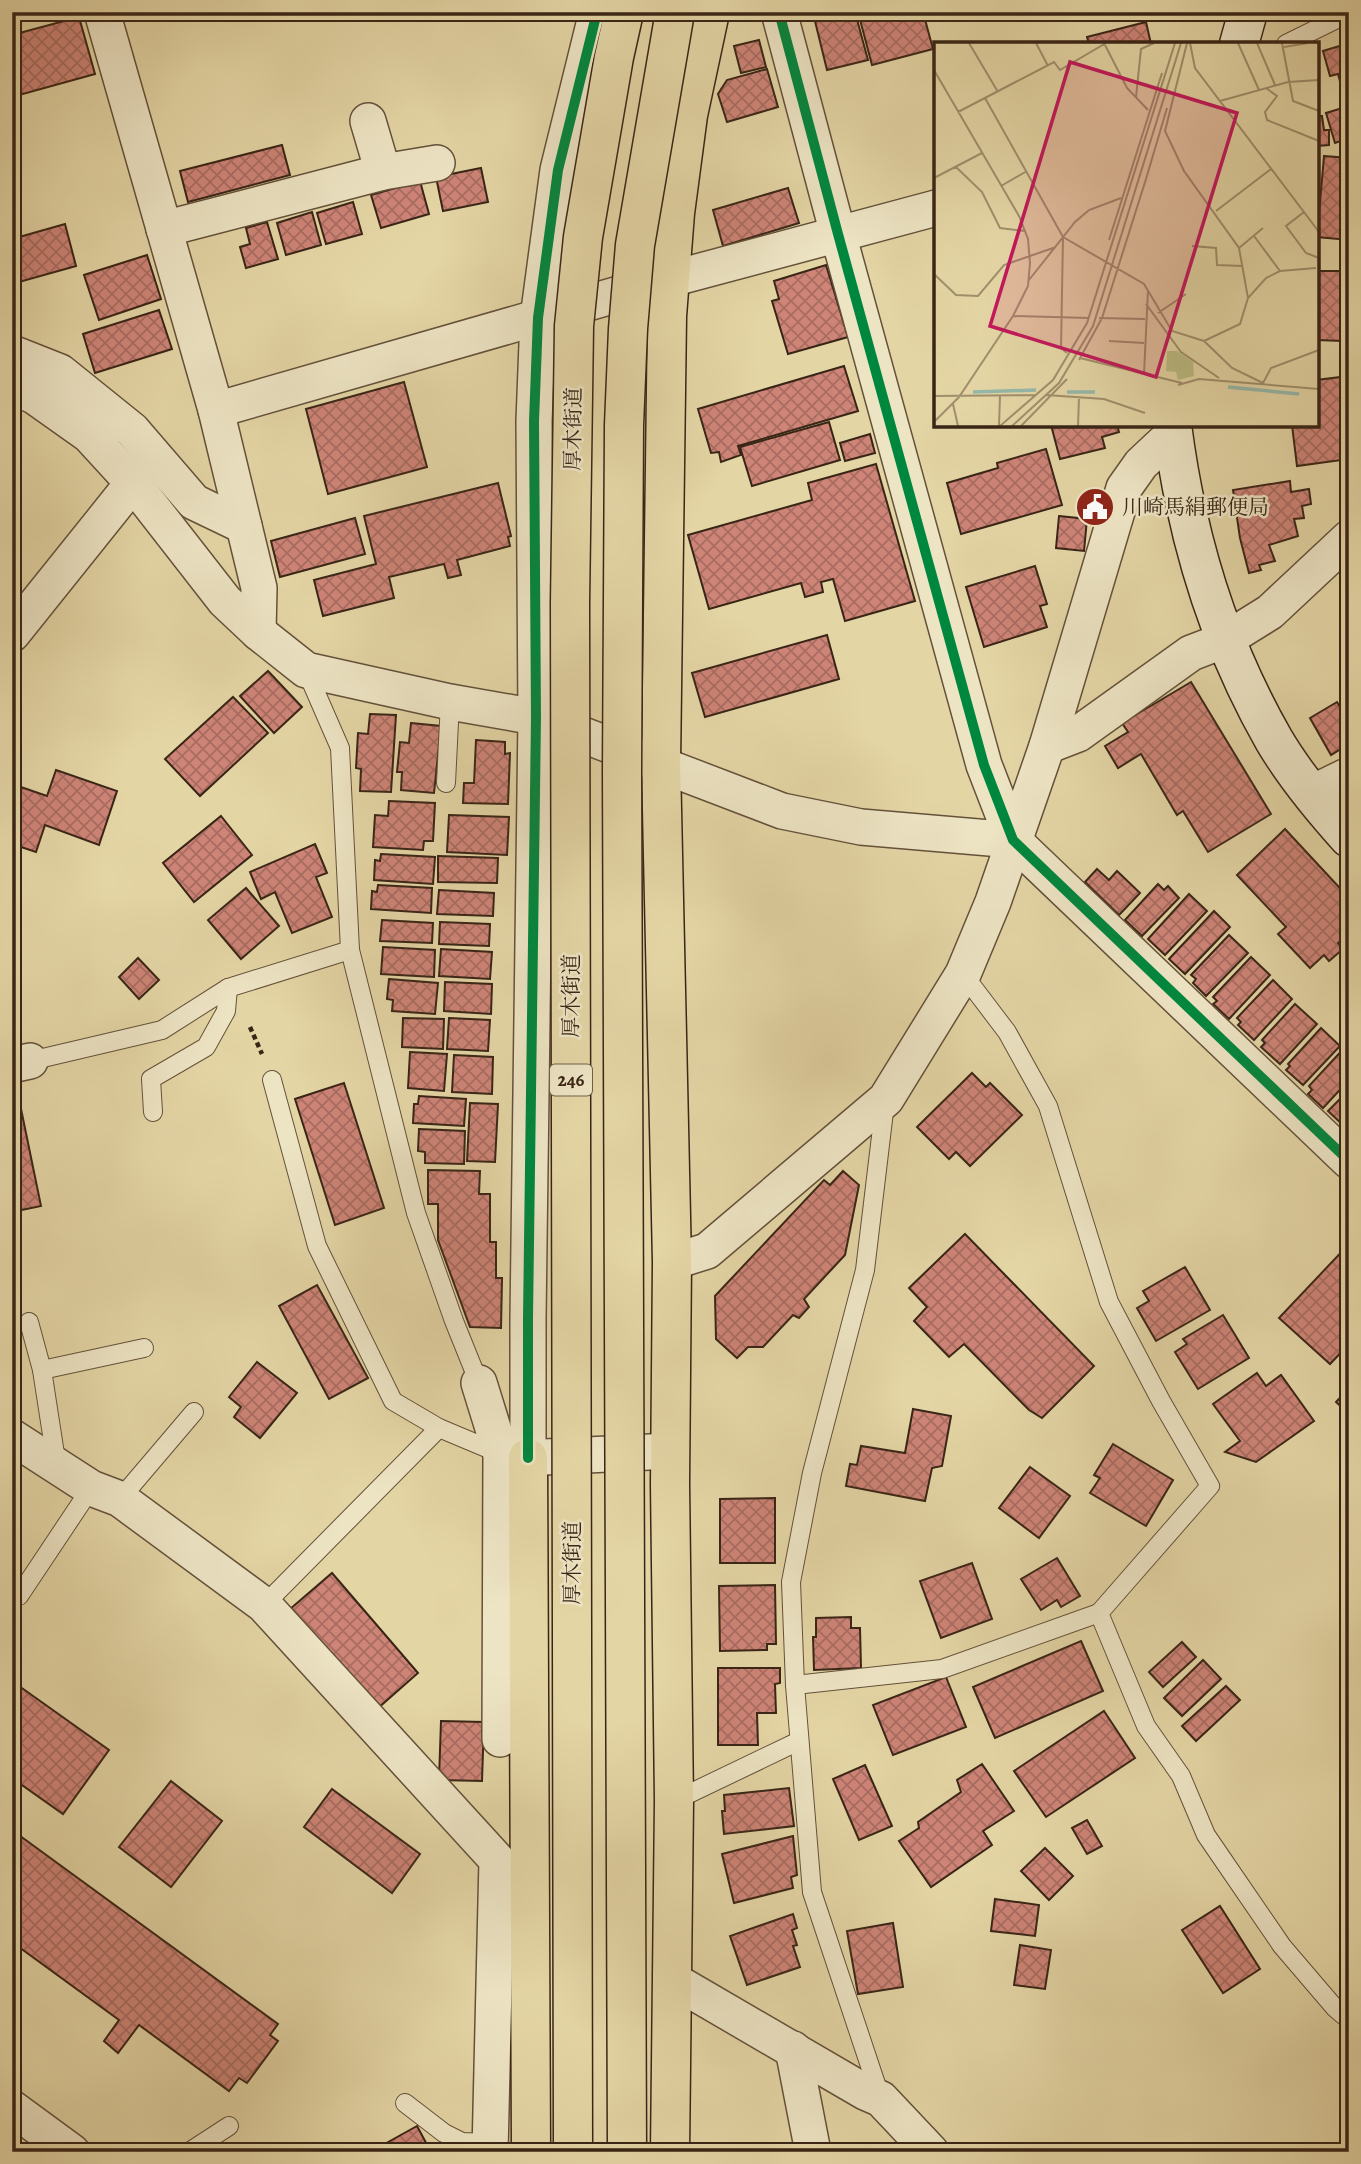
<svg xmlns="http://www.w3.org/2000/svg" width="1361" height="2164" viewBox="0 0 1361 2164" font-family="Alegreya,'Noto Serif JP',serif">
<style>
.building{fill:url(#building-cross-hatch);stroke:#392516;stroke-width:2}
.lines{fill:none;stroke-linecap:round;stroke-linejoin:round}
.lane-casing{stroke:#64513a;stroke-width:20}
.street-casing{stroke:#64513a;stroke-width:38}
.secondary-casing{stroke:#392516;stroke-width:41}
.highway-casing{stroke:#392516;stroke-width:41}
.path{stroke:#392516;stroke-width:4.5;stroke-dasharray:5 3.5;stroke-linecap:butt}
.lane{stroke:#ede4c4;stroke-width:18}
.street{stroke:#ede4c4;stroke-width:35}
.secondary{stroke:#ede4c4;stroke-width:38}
.highway{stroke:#e4d5a5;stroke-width:38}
.highway-bridge-casing{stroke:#392516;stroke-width:41;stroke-linecap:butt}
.highway-bridge{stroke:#e4d5a5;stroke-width:38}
.cycleway-casing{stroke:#ede4c4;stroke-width:15}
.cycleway{stroke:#00873e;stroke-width:10}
.labels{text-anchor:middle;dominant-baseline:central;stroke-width:5;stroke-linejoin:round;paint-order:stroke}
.shield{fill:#ede4c4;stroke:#6f5e4a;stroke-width:2}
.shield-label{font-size:19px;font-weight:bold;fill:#392516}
.street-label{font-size:21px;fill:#392516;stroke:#ede4c4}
.poi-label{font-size:21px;fill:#392516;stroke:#ede4c4;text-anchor:start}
.inset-river{fill:none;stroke:#95b8a9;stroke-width:3.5}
.inset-road{fill:none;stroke:#a08f6c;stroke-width:2}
.view{fill:#c2185b;fill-opacity:0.15;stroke:#c2185b;stroke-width:3.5}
.inset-edge{fill:none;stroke:#392516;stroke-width:3.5}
</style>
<defs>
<pattern id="building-cross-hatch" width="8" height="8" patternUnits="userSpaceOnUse" patternTransform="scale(1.75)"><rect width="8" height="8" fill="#ce8477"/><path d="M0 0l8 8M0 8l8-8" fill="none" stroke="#a86c61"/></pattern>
</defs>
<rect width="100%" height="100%" fill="#e4d5a5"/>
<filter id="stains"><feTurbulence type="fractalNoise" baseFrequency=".00286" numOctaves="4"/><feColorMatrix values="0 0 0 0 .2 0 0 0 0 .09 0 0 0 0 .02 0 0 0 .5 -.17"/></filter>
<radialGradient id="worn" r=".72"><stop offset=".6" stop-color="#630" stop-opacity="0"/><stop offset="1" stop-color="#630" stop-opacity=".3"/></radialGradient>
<g class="building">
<path d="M855,12L868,60L827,70L813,13Z"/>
<path d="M858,12H923L933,49L872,65Z"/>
<path d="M79,17L95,74L12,97V35Z"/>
<path d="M1146,22L1151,44H1089L1087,37Z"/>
<path d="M759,40L766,67L741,73L734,46Z"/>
<path d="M1349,43V91L1343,92L1338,74L1330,76L1323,51Z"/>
<path d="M767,69L778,107L727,122L718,94L727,80Z"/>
<path d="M1349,106V138L1335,143L1326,113Z"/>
<path d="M1317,116H1322L1324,130H1329V145L1317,146Z"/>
<path d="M282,145L290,175L188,202L180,171Z"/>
<path d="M1324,156L1349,158V240L1317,237Z"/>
<path d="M481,168L488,202L443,211L436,177Z"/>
<path d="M420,181L429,214L381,228L371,195Z"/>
<path d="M788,188L799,223L723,246L713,210Z"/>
<path d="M353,202L362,234L326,244L317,213Z"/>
<path d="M312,212L321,245L286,255L277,223Z"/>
<path d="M267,222L278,259L246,268L240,247L250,244L246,228Z"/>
<path d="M65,224L76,266L12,284V239Z"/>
<path d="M147,255L161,299L99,320L84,275Z"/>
<path d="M826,265L848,337L788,354L772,301L779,299L774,281Z"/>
<path d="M1317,271H1345L1342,341L1317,340Z"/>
<path d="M159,310L172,349L95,373L83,334Z"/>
<path d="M844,366L858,411L738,446L741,455L721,462L719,452L711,453L698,409Z"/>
<path d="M1349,376V418H1345L1349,459L1297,466L1292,425H1317V380Z"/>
<path d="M404,382L427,467L328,494L306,409Z"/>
<path d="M829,422L840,460L752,486L740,447Z"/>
<path d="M1051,425H1117L1119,432L1102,437L1105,448L1060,459Z"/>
<path d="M870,434L875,453L845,461L840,443Z"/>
<path d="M1046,449L1062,505L961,534L947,483L998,468L997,463Z"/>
<path d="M876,464L915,601L845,621L833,579L821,582L823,592L805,597L801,583L709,609L688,535L812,500L808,483Z"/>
<path d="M1290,481L1291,492L1309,489L1311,504L1302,506L1304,518L1294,519L1298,536L1269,545L1275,561L1259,565L1261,570L1249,573L1240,538L1233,490Z"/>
<path d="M498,483L511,536L508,537L510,546L457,560L461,575L448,578L444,564L389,577L394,598L323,616L314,580L376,564L364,516Z"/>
<path d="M1059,516L1087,519L1084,551L1056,548Z"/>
<path d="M355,518L365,554L280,577L271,541Z"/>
<path d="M1035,566L1047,604L1040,606L1047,627L984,647L966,587Z"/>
<path d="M827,635L839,679L705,717L692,673Z"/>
<path d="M268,671L302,707L274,733L240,696Z"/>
<path d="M1191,682L1271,814L1208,852L1183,811L1177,815L1141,754L1118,768L1105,746L1128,732L1122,723Z"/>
<path d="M233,697L268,733L200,796L165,759Z"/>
<path d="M1337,702L1349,722V752L1344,747L1331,755L1310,718Z"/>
<path d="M370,714L396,715L391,792L360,791L361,769L356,768L358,733L368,734Z"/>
<path d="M411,723L441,726L434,793L401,790L402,772H397L400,742L409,743Z"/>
<path d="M476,740L505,742V754L510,753L508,804L463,803L464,783H474Z"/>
<path d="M56,770L117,791L99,845L45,825L36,852L12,844V784L47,796Z"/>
<path d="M389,801L435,803L433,841H424L423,850L373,847L375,815L388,816Z"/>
<path d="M449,815L509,817L507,855L447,852Z"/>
<path d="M221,816L252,855L194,902L163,863Z"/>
<path d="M1285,829L1349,898V933L1338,943L1343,949L1329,961L1324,955L1310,968L1278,934L1286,927L1237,875Z"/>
<path d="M315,844L327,873L316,877L332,917L292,933L275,892L261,899L250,872Z"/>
<path d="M381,854L435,857L433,884L374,880L375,860L380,861Z"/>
<path d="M438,856L498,858L497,883L438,882Z"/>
<path d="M1097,869L1109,880L1117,871L1140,893L1119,915L1085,882Z"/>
<path d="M1158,884L1164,890L1168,886L1179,898L1142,936L1125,920Z"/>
<path d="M378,885L432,888L431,913L371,909L372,891L377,892Z"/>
<path d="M246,888L279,926L241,959L208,920Z"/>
<path d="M439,890L494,893L493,916L437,914Z"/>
<path d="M1189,894L1207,911L1165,955L1148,939Z"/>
<path d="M1214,911L1230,927L1185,974L1169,959Z"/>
<path d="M382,920L433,923L432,943L380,941Z"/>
<path d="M440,922L490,924L489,946L439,944Z"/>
<path d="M1229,935L1248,953L1206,996L1193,983L1196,979L1191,975Z"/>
<path d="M383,947L435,950L434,977L381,974Z"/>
<path d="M441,949L492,952L490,979L439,976Z"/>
<path d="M1251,957L1270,975L1229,1019L1213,1004L1217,1001L1213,997Z"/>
<path d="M138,958L159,980L139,999L119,977Z"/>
<path d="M389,979L438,983L435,1014L392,1011L393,1000L387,999Z"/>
<path d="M1273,980L1292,999L1254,1040L1238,1025L1241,1022L1237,1018Z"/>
<path d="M445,982L492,984L491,1014L444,1011Z"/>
<path d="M1295,1004L1317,1024L1280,1064L1261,1047L1265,1043L1262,1040Z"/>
<path d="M403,1018L444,1019L443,1049L402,1047Z"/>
<path d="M449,1018L490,1020L488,1051L447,1049Z"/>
<path d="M1321,1028L1340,1046L1303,1085L1286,1070L1290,1066L1288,1064Z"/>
<path d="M1346,1046L1349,1049V1080L1323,1108L1308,1094L1312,1090L1309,1086Z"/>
<path d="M410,1052L447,1054L444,1091L408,1088Z"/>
<path d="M454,1055L493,1057L492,1094L452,1092Z"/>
<path d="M972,1073L986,1087L990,1083L1022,1115L970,1166L956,1152L949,1159L917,1127Z"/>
<path d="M344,1083L384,1208L335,1225L295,1099Z"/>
<path d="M1349,1090V1119L1343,1125L1328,1111Z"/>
<path d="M419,1096L466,1099L464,1126L413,1123L414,1104H418Z"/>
<path d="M470,1103L498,1104L495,1162L467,1161Z"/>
<path d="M20,1104L41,1206L12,1212V1106Z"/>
<path d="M419,1129L465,1131L464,1164L425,1163V1152L418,1151Z"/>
<path d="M428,1170L480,1171L479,1194H490V1242H496V1278H502L501,1328L470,1327L438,1240V1204H428Z"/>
<path d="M843,1171L859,1185L845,1255L804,1299L809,1307L799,1318L793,1315L763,1347H748L737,1358L716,1339L715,1296L824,1180L830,1185Z"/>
<path d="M965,1234L1094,1366L1042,1418L1029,1410L964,1344L949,1357L914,1321L927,1307L909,1288Z"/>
<path d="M1349,1244V1344L1330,1364L1279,1318Z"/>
<path d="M1185,1267L1210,1310L1156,1341L1137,1308L1149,1301L1143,1291Z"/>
<path d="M317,1285L368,1378L329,1399L279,1306Z"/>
<path d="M1223,1315L1249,1358L1198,1389L1175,1352L1187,1344L1183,1339Z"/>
<path d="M15,1332L20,1362L12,1364V1333Z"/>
<path d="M257,1362L297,1393L260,1438L234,1417L241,1407L229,1397Z"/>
<path d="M1257,1373L1266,1386L1281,1375L1314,1421L1256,1462L1225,1452L1240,1441L1213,1404Z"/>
<path d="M1349,1388V1414L1336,1402Z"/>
<path d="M913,1409L951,1416L942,1466L932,1468L925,1501L846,1486L850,1464L857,1465L861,1446L905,1453Z"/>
<path d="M1113,1444L1173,1480L1146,1526L1090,1493L1100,1478L1094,1475Z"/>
<path d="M1030,1467L1070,1496L1039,1538L999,1508Z"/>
<path d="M775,1498V1563H720V1499Z"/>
<path d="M1057,1558L1080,1596L1061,1607L1057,1600L1041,1610L1021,1579Z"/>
<path d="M972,1563L992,1619L941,1638L920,1581Z"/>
<path d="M332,1573L418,1673L377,1709L290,1609Z"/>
<path d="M775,1585L776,1644H767V1650L720,1651L719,1586Z"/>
<path d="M851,1617V1628H860L861,1668L814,1670L813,1637H816V1618Z"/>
<path d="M1081,1641L1103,1691L995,1738L973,1687Z"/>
<path d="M1182,1642L1196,1657L1163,1687L1149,1672Z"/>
<path d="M1203,1660L1221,1679L1182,1716L1164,1698Z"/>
<path d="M718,1668H780V1683L775,1684L776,1713H757L758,1745H718Z"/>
<path d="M946,1677L966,1727L893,1755L873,1705Z"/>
<path d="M12,1681L109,1750L63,1814L12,1778Z"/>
<path d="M1226,1686L1240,1700L1196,1741L1182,1726Z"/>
<path d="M1104,1711L1135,1758L1046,1817L1014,1771Z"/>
<path d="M441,1721L484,1722L482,1781L439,1780Z"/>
<path d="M982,1764L1014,1811L983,1831L992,1845L931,1887L899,1841L919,1828L918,1822L961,1792L957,1780Z"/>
<path d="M865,1765L892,1826L859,1840L833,1779Z"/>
<path d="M171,1781L222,1821L171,1887L119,1847Z"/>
<path d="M789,1788L794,1826L724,1834L722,1811H725L724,1795Z"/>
<path d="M332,1789L420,1854L392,1893L304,1827Z"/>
<path d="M1087,1820L1102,1846L1087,1854L1072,1828Z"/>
<path d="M12,1830L278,2024L270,2035L278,2041L247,2083L239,2078L229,2091L139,2025L118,2053L104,2041L119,2020L12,1942Z"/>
<path d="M793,1836L797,1875L791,1877L793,1888L734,1903L722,1854Z"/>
<path d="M1045,1848L1073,1876L1049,1900L1021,1871Z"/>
<path d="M995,1899L1039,1905L1035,1936L991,1931Z"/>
<path d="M1220,1906L1260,1969L1223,1993L1182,1930Z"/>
<path d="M793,1914L797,1928L792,1930L797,1945L793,1946L800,1967L747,1985L730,1936Z"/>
<path d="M893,1923L903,1987L858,1994L847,1931Z"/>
<path d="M1020,1945L1051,1950L1045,1989L1014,1985Z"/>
<path d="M417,2126L431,2152H372V2151Z"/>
</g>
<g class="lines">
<defs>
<g id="lane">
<path d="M1286,44L1349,13"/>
<path d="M306,670L340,748L350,950L416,1213L454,1321L479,1383"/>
<path d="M446,783L450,702"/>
<path d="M963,974L1007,1032L1048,1106L1109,1302L1161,1401L1210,1486L1099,1613L1146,1726L1181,1776L1206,1835L1282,1946L1335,2008L1349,2020"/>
<path d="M30,1061L162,1030L228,988L350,950"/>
<path d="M272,1080L317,1246L393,1401L439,1428L501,1454"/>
<path d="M153,1112L151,1079L206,1047L226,1011L228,988"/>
<path d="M29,1322L42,1370L57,1467"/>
<path d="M42,1370L144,1348"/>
<path d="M120,1499L194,1412"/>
<path d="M19,1596L91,1488"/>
<path d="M264,1605L439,1428"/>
<path d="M795,1685L942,1669L1099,1613"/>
<path d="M674,1801L799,1741"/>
<path d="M881,2099L812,1892L795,1685L791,1582L812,1473L865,1270L885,1103"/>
<path d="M405,2103L444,2133L462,2142L490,2143"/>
<path d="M189,2152L229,2126"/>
</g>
<g id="street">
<path d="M102,12L216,410L259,588L258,632"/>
<path d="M779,12L838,234L984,765L1013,840L1349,1161"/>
<path d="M368,121L383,172"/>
<path d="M164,229L383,172L437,163"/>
<path d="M12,353L60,372L132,430L194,502L244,526"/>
<path d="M12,387L34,396L89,435L133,483L225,601L258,632L306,670L450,702L536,717L782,811L861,827L1013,840"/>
<path d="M216,410L671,279L936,208"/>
<path d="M12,634L133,483"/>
<path d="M1047,746L1078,734L1191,653L1225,640L1270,612L1349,538"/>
<path d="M1312,793L1349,775"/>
<path d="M12,1065L30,1061"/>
<path d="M672,1262L707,1251L886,1099L963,974L993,902L1047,746L1124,488L1141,464L1173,434"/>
<path d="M479,1383L501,1454L500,1739"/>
<path d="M12,1437L91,1488L120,1499L264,1605L497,1860L490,2152"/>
<path d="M545,1457L670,1451"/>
<path d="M528,1458V1318L536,717L534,421L538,318L558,170L597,12"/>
<path d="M671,1979L865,2092L881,2099L931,2152"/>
<path d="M793,2049L813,2152"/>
<path d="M12,2108L72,2152"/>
</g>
<g id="secondary">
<path d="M1239,44L1248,12"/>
<path d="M1172,425C1186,535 1219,644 1274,740C1294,774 1322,808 1349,838"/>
</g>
<g id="highway">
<path d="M528,1458L531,2152"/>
<path d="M670,2152L674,1801L670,1484L672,1262L661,764L667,316L675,213L688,115L710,12"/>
</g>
</defs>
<use href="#lane" class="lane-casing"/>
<use href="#street" class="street-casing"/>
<use href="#secondary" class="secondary-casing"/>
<use href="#highway" class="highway-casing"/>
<path class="path" d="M250,1027L262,1054"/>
<use href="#lane" class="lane"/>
<use href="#street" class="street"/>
<use href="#secondary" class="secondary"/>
<use href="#highway" class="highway"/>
<defs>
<g id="highway-bridge">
<path d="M573,2152L570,603L574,326L583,237L614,57L624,12"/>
<path d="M627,2152L622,772L624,425L628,329L635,245L675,12"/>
</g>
</defs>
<use href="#highway-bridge" class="highway-bridge-casing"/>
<use href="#highway-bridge" class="highway-bridge"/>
<defs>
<g id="cycleway">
<path d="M779,12L838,234L984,765L1013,840L1349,1161"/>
<path d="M528,1458V1318L536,717L534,421L538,318L558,170L597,12"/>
</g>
</defs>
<use href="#cycleway" class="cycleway-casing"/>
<use href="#cycleway" class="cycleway"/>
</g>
<defs>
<symbol id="civic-disc" viewBox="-11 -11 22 22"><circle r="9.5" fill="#8f2418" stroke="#ede4c4"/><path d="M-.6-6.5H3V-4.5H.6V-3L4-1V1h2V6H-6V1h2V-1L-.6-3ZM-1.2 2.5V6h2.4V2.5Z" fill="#fff"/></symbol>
</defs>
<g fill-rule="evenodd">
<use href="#civic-disc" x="1073" y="485" width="44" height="44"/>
</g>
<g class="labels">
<rect class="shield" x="550" y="1064.5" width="42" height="31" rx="5"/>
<g class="shield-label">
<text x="571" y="1080">246</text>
</g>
<g class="street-label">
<text transform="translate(573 429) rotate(-89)">厚木街道</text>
<text transform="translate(571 996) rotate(-90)">厚木街道</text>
<text transform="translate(572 1563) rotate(-90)">厚木街道</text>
</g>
<g class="poi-label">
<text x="1122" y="507">川崎馬絹郵便局</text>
</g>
</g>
<g transform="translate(934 42)">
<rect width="385" height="385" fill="#e4d5a5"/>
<path d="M233,309H243L259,320L260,334L244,338L242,330L232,329Z" fill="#bcbb81"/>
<path class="inset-river" d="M294,345L365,352M39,350L102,348M133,350H161"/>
<path class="inset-road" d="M35,1L64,50M102,1L114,24M170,1L193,46L214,68M253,1L231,89L250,129L305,206L314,256M256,1L261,26L385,190M304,1L325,48M323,1L341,43M348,1L359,59L385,69M350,5L374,1M0,28L85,174L94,197L96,221L94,244L79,274L25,355L0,380M332,46L343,54L331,70L333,78L385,99M202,55L207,7L220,1M51,56L129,195L127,306L133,311M286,59L354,40L385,38M24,70L120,20L126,28L172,1M22,125L48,150L66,186L91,189M0,136L48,111M212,137L233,66M67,144L93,129M282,169L337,127M370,170L352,184L372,211L385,216M0,171V199M320,194L346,229M129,195L210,242L238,289L270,299L298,326L329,341M175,198L228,31M258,204L282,206L283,223L309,224M305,206L329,186M0,232L22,253L44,254L70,223L122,205M95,238L141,180L155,168L187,156M212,262L247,310L285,336M224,271L252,252M79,274L155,276M165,276L211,277M175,299L210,301M270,299L306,282L314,256L332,236L346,229L382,226M146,316L248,341M145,318L168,276L212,137M210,332L214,248M329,341L337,326L385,308M244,343L265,337L385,347M112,353L170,357L211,371M0,354L102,353M19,362L24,384M65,384L66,354M66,384L119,338L153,281L241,1M78,384L125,341L159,284L247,1M87,384L133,337M144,384L145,355"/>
<path class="view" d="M136,20L303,71L222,335L56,284Z"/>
<rect width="385" height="385" class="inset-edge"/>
</g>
<rect width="1361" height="2164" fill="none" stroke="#e4d5a5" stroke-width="42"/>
<rect x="14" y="14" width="1333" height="2136" fill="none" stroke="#392516" stroke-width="3.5"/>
<rect x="21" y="21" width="1319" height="2122" fill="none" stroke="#392516" stroke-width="2"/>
<rect width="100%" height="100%" filter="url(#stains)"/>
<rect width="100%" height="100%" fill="url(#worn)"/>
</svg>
